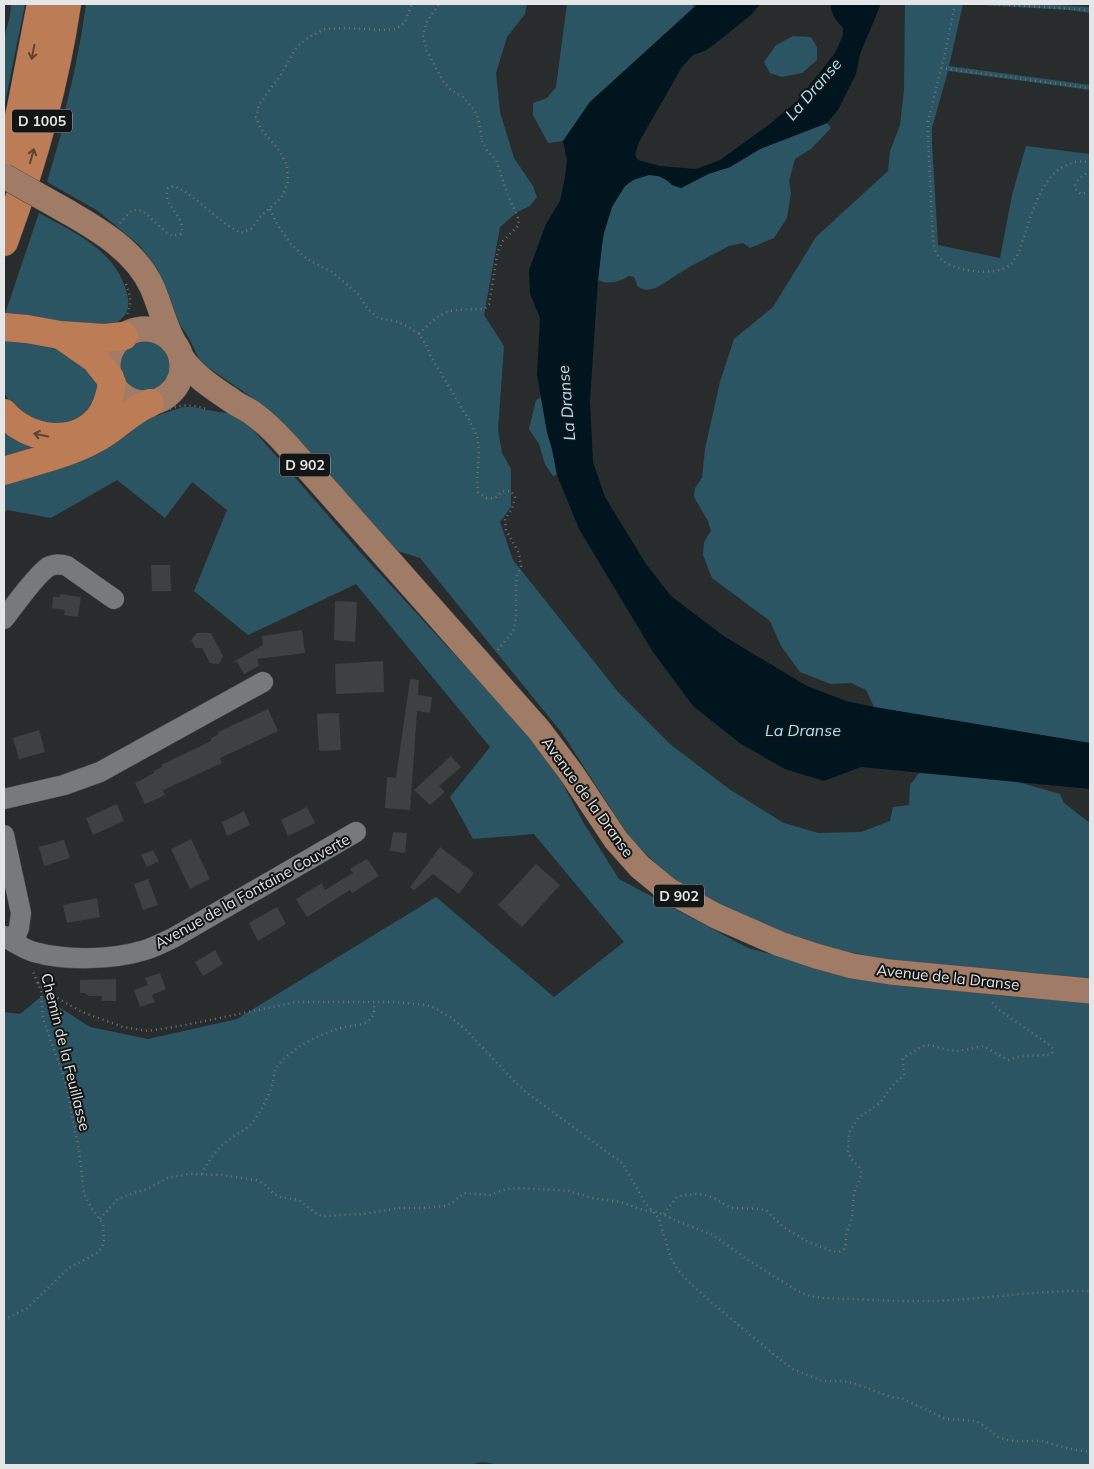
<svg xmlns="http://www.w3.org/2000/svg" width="1094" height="1469" viewBox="0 0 1094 1469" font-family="Mulish,sans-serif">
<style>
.green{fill:#2c5564}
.water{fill:#00151d}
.building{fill:#3e4142}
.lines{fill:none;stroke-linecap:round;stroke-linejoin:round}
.minor-casing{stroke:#494b4c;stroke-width:21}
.major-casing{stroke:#494b4c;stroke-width:26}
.highway-casing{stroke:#494b4c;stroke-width:29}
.path{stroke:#717374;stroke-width:2.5;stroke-dasharray:1 4;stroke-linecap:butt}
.minor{stroke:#777a7b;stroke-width:20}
.major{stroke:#a07b65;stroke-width:25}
.highway{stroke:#bb7c56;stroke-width:28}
.major-bridge-casing{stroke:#494b4c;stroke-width:26;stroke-linecap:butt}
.major-bridge{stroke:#a07b65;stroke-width:25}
.oneway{stroke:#5f4332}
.labels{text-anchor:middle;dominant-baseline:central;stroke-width:4;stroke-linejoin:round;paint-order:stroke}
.shield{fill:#131414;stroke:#a6a7a8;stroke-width:1}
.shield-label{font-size:14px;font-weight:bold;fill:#e5e6e7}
.street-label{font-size:15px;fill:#e5e6e7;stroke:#131414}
.water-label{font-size:16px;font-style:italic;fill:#a7e4fc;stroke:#131414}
</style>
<rect width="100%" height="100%" fill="#292c2d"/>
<g class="green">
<path d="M11,4H25L4,108V38L10,16Z"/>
<path d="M86,4H527L525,14L507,37L496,73L500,112L514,158L533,186L537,197L530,206L517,212L500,227L484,315L504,346L498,430L502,453L511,469V507L500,522L513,560L619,693L670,744L729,789L784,823L818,833L861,832L890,821L893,807L909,805L910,785L919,773L1018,782L1060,794L1064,803L1090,823V979L885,959L829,948L775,929L698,894L664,872L628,835L562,733L420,558L395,550L271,413L254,399L209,368L199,359L189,338L179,323L168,292L162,279L156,267L139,245L98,211L47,182L61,134L59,133C71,90 80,48 86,4Z"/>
<path d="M567,4H692L694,7L590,102L563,141L548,143L533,115V103L547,98L556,87Z"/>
<path d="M905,4H1042L1090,7V13L1069,10L963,4L949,66L1090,85V90L948,71L932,128V142L938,245L1000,258L1012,195L1026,146L1090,154V743L874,707L866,690L851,683L831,684L800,672L781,646L770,621L712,578L703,555L704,542L711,531L708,521L694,497L695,488L702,478L705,449L720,382L734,339L773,307L816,237L888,171L890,151L900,125L904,90Z"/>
<path d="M793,36L811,37L817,47V60L802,73L782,77L770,73L764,62L776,45Z"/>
<path d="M827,123L831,128L811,149L795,159L789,181L791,193L787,218L774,238L750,248L743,243L729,246L691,266L656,288L646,290L638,287L634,277L629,276C619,282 609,285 598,280C602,248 605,178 650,175C663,175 669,184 681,188L708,174L730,167L760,149Z"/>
<path d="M39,213C73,232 114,249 126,290C128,298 130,305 126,313C122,320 113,325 106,331L5,314Z"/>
<circle cx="145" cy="366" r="27"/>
<path d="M4,340L30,342L59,350L93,374L96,383L102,396L95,412C86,415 76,421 66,423C44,427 12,414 4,391C1,383 4,351 4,340Z"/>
<path d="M541,397L547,432L552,449L557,475L553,476L545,464L539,444L529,429L536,400Z"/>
<path d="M183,407H193L218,412L234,414L249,425L360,552L516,721L555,769L583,822L619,879L748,948L785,958L1090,1000V1465H496C488,1462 480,1461 472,1465H4V1012L20,1014L42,996L90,1027L148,1039L237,1019L436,897L554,997L624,942L534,834L473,839L450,797L490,747L356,584L248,635L194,591L227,510L192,482L165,518L117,480L51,518L7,510L4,513V484L72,463L144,418L153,417Z"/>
<path d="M4,424L52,444L4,465Z"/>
</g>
<path class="water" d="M698,4H760L751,15L707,50L693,55L682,67L639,142L635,155L638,160L660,166L696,169L720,160L770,124L797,101L835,53L843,35V28C837,22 830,13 831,4H881L860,54L856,74L838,110L827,123L760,149L730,167L708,174L681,188L672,185L667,180L659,176L649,175L633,180L625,186L612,207L603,236L598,280L590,401L593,462L605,497L646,564L671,596L725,637L807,686L846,701L874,707L1090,743V789L861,767L824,781L785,769L741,744L693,706L653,652L579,529L557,475L552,449L547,432L537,375L540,318L530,294L529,270L546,224L560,201L565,177L567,160L563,141L590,102Z"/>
<g class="building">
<path d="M151,565H170L171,591H152Z"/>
<path d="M60,594L81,597L78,617L64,615L65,610L52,608L53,597H60Z"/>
<path d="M335,601L357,602L355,642L334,640Z"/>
<path d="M302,630L305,653L257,659L259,666L244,674L237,662H233L263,645L262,636Z"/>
<path d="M197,633H211L223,656L219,664L210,663L202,648H196L191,640Z"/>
<path d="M383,661L384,692L336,694L335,664Z"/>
<path d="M410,679L419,680L418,695L432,697L430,713L417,711L410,810L385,808L387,777L396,778Z"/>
<path d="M268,709L278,731L220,758L222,763L163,790L165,795L145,804L135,783L154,773V771L162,767L161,765L211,741V738L218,735V732Z"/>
<path d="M339,713L341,750L319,751L317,714Z"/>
<path d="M39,730L45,752L19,759L13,738Z"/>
<path d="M451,756L461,767L439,786L445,792L430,805L414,790Z"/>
<path d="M117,804L124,821L93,835L86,818Z"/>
<path d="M307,807L315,823L288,836L281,820Z"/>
<path d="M244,811L250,825L227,836L222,822Z"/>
<path d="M393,832L407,833L405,853L390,851Z"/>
<path d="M191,839L210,879L190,889L171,849Z"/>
<path d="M64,840L70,858L44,866L39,847Z"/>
<path d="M440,847L474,873L459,894L433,874L414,890L410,887Z"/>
<path d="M153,850L159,861L147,867L141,855Z"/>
<path d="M367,859L379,876L352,893L350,890L307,917L296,899L322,883L325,890L353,873L350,869Z"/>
<path d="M536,864L560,885L522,927L498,905Z"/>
<path d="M148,879L158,905L143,910L134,884Z"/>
<path d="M97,898L100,917L67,923L63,905Z"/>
<path d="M277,907L286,924L258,941L249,923Z"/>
<path d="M215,950L223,964L203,976L195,962Z"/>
<path d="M160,973L166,989L152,995L155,1002L140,1007L134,990L148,985V986L145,978Z"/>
<path d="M116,979V1001H102V996H89L85,993H80V980Z"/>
</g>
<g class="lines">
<defs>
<g id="minor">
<path d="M4,619C14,606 36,575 48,567C54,564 61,564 67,566L114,599"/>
<path d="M4,799L64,785L100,772L263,682"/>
<path d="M4,835L21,913L19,928L13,942"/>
<path d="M4,936C14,942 23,949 34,952C66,961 113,960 145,950C155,947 164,942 173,938L356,832"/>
</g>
<g id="major">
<path d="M68,212C101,231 136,252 152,287C160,305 164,324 173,341"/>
<circle cx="145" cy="366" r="37"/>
<path d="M181,357C193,375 213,388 231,400C237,405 245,408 251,412C264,421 275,432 286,444L539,730L572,774L616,840L640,867L668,890L716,916L780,944L816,956L852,966L890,972L1090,991"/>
</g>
<g id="highway">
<path d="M4,174L21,108L41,4"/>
<path d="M4,242C32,166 55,85 67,4"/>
<path d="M4,327L27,329L60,335L104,338L124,336"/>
<path d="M62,336L95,359L110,378"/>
<path d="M4,413C27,440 73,447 98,419C107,409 110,396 112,383"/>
<path d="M4,471C35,461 70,454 99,437C117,427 131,410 150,403"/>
</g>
</defs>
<use href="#minor" class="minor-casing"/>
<use href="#major" class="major-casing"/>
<use href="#highway" class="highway-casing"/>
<g class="path">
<path d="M955,4L945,53L928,121V137L933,239C934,245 935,253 939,257C951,272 996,277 1010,265C1019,257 1021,244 1025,234C1035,203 1048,156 1090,162"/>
<path d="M994,4L1090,10"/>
<path d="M941,68L1090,88"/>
<path d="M1090,171C1082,176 1067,185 1081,194L1090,192"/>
<path d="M270,209L277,224L290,243L307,259L332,272L358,294L368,309L378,318L395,321L407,326L419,334L426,345L431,357L469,420L477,436L479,452L477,479L478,492L486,498H495L502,491H511L515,497L512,509L505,519L506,530L519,553L521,566L517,576L516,587V619L513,632L499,648L497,652"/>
<path d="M120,223L131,211L137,210L143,211L167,233L173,236L181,234C187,215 161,207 168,188L174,186C199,197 216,221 241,233L251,229L259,218L282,197L288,182L287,166L279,150L261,129L256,117L259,105L282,73L296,48L309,37L325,29L344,28L382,30L396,29L405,22L412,4"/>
<path d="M126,284C131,296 132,305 126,317"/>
<path d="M419,334C445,307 449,310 485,309L489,304L498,251L503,241L518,226L519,220L507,193L496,160L488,152L482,141L479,122L475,111L463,97L451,90L443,81L427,51L423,37L426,23L439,4"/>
<path d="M170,409C184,403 195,406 209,409"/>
<path d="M38,983L47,992L82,1012L123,1027L148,1031L186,1025L296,1002H392L420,1004L431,1006L450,1017L465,1029L515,1082L527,1093L622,1163L633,1181L644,1201L659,1219L671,1258L678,1270L688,1281L712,1303L783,1362L793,1369L822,1381H842L853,1383L892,1397L903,1399L946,1419L976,1421L981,1424L998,1437L1007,1440L1016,1441H1043L1065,1448L1090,1452"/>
<path d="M202,1174C209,1159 219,1145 234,1136C240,1132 247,1129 252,1123C261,1112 267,1099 272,1086C274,1080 273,1073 277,1067C282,1059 294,1050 302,1045C313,1038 326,1033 337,1029C355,1023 377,1029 374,1002"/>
<path d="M664,1214L677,1197L684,1195L696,1194L705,1195L714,1198L731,1208L761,1209L767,1211L782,1226L808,1242L832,1251L839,1252L844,1249L846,1243V1235L852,1218L854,1193L860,1179L861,1172L859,1167L851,1159L848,1152L849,1133L858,1118L880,1103L892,1086L904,1075L903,1059L906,1056L919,1048L927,1045L934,1046L947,1050L959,1051L983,1046L1008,1060L1021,1056L1049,1055L1052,1053L1053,1049L1051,1046L999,1010L990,1000"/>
<path d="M100,1219L117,1200L125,1196L147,1189L170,1177L190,1174L222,1175L256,1180L263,1183L274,1194L281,1197L299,1200L318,1215L325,1216L364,1214L399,1208H423L446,1206L453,1202L464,1193L490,1195L506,1189L516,1188L557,1190L569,1191L592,1198L621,1202L643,1210L658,1212L679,1222L713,1235L748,1260L796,1290L809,1296L823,1298C866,1299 910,1303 953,1300C999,1297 1044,1290 1090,1291"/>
<path d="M4,1320L27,1308L69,1268L97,1253L102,1248L104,1240L103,1224L91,1207L84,1194L79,1150L65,1080L43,1019L41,992L32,969"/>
</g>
<use href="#minor" class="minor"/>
<use href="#major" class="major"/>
<use href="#highway" class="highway"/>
<defs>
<path id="major-bridge" d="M4,176L68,212"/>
</defs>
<use href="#major-bridge" class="major-bridge-casing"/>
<use href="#major-bridge" class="major-bridge"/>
</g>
<defs><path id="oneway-shaft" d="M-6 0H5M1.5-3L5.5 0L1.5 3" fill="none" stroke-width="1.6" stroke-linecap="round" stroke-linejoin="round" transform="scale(1.25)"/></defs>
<g class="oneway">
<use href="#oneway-shaft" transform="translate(33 52) rotate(101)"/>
<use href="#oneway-shaft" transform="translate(32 156) rotate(-74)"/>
<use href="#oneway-shaft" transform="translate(41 435) rotate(-168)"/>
</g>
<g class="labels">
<g class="shield">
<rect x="12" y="109.5" width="60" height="23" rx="4"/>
<rect x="280" y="453.5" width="50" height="23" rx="4"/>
<rect x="654" y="884.5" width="50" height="23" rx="4"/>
</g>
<g class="shield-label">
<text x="42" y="121">D 1005</text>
<text x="305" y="465">D 902</text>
<text x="679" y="896">D 902</text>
</g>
<g class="street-label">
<text transform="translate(588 797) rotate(54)">Avenue de la Dranse</text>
<text transform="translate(252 891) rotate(-29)">Avenue de la Fontaine Couverte</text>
<text transform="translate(948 977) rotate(6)">Avenue de la Dranse</text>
<text transform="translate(66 1052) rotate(76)">Chemin de la Feuillasse</text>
</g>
<g class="water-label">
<text transform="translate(813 89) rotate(-49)">La Dranse</text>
<text transform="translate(566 403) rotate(-95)">La Dranse</text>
<text x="803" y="730">La Dranse</text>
</g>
</g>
<rect width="1094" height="1469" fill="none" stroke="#e5e6e7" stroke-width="10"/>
</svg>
